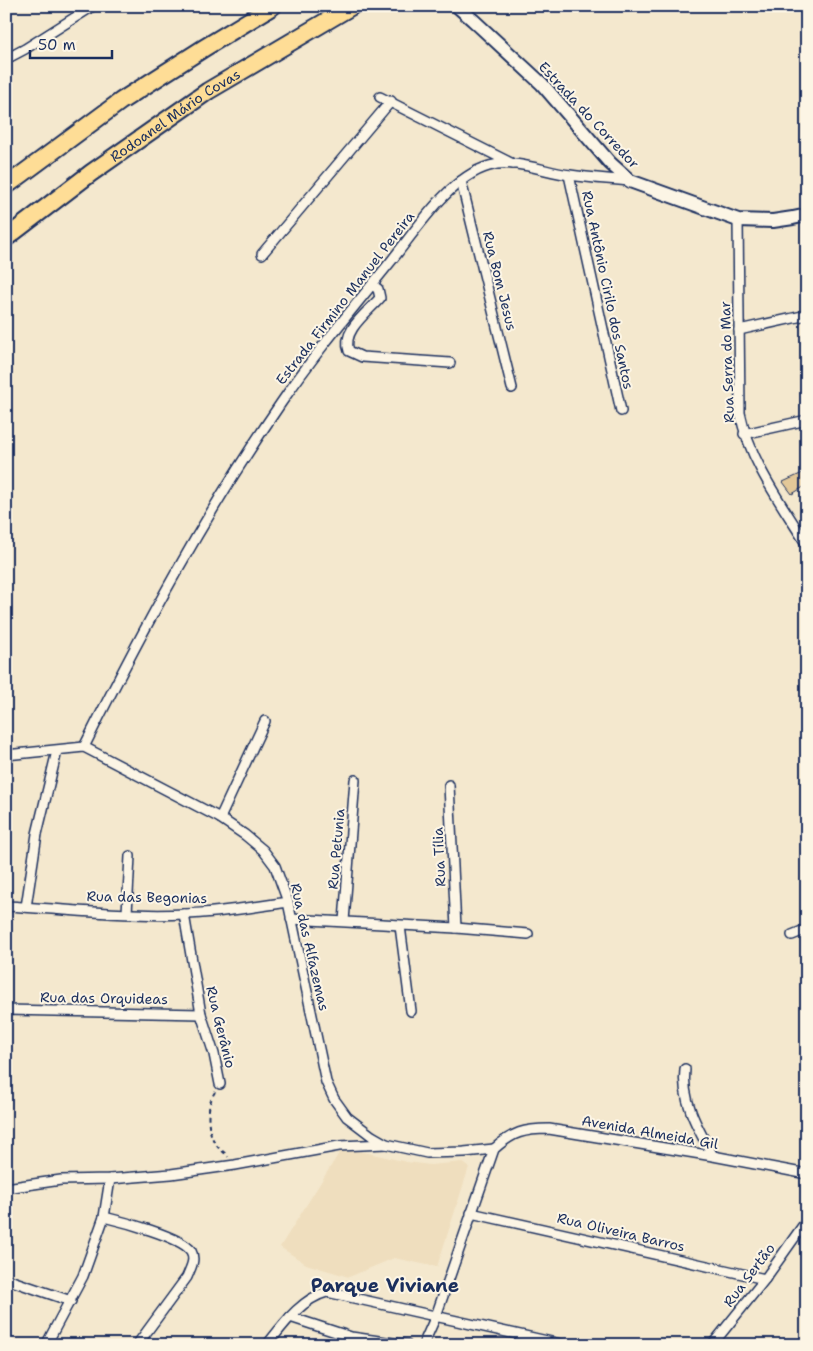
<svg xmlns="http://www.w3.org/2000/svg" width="813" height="1351" viewBox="0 0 813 1351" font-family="'Shantell Sans',sans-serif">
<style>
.built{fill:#efdebe}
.building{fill:#e3c898;stroke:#1b2f5e}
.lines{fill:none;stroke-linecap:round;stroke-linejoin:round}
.street-casing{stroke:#1b2f5e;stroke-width:12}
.secondary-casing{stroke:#1b2f5e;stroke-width:16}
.highway-casing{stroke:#1b2f5e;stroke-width:20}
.path{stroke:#1b2f5e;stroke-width:2;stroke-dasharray:4 4;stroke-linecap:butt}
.street{stroke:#fcf5e5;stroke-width:9}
.secondary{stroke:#fcf5e5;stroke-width:12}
.highway{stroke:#fedd96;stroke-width:16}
.labels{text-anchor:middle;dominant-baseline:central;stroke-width:4;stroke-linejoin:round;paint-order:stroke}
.street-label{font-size:14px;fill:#1b2f5e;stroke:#fcf5e5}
.district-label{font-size:19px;font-weight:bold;fill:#1b2f5e;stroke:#fcf5e5}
</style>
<rect width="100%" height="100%" fill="#f4e8ce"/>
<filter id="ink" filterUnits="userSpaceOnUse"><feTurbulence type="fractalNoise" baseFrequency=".02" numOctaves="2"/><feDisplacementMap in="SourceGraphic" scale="10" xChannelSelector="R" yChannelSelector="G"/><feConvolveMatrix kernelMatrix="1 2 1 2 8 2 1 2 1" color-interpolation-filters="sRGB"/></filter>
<g filter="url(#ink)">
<path class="built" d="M341,1150L364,1152L407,1162L430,1165L462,1162L469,1167L437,1267L394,1258L349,1277L306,1264L280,1247Z"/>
<path class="building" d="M807,471V485L792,494L783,482Z"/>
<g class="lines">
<defs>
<g id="street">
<path d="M6,59L25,49L93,6"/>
<path d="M380,97L513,164"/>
<path d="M569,175L621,411"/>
<path d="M461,181L512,388"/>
<path d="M738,220L740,413C750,462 781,503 807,545"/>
<path d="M262,254L391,101"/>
<path d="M372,285L378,289L380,298C368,312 341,331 349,351L362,357L450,363"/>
<path d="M739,330L807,315"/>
<path d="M744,434L807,420"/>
<path d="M84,747C143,629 206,512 281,403C315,353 354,307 392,260C416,230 450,177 489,166C515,158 544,172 570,175C589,178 610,179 630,181"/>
<path d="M6,755L84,747L220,818L245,835L263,850L275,866L288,902L326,1082L334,1099L347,1117L372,1136L386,1144L427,1153L464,1152L494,1149"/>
<path d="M449,785L456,928"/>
<path d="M220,818L265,721"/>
<path d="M6,906C65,909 127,917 185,914C220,913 254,907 288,902"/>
<path d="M26,907L37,834L57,751"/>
<path d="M127,913L130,856"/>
<path d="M184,914L201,1014L214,1054L220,1084"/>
<path d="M291,919L456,928L528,934"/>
<path d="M344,921L355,780"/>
<path d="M400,926L411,1011"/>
<path d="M792,935L807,929"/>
<path d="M6,1010L201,1014"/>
<path d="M685,1069C681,1100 698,1129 713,1156"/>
<path d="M6,1188L61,1180L110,1179L171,1174L235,1165L339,1146L386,1144"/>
<path d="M471,1213L765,1279"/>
<path d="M104,1217C121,1221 182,1237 191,1251C196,1260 190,1269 187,1277L137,1345"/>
<path d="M6,1279L71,1301"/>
<path d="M290,1317L351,1337L407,1345"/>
<path d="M46,1345L83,1276L104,1217L110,1179"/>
<path d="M267,1345C283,1325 301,1299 327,1292L565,1345"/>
<path d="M423,1345L436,1316L494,1149C513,1132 524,1129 549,1129L713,1156L807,1174"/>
<path d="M712,1345L765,1279L807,1220"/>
</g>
<path id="secondary" d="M457,6L473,20L542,84L610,163L630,181L738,220L773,221L793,218L807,215"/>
<g id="highway">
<path d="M6,186L121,101L204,48L273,6"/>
<path id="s1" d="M6,238L91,173L208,91L352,6"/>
</g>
</defs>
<use href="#street" class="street-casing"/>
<use href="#secondary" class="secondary-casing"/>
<use href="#highway" class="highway-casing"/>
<path class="path" d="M215,1092C206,1105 206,1132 217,1146C220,1150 225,1152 228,1157"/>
<use href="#street" class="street"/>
<use href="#secondary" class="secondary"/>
<use href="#highway" class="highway"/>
</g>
</g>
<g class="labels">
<g class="street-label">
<text transform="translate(589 115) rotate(47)">Estrada do Corredor</text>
<text stroke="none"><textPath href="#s1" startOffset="209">Rodoanel Mário Covas</textPath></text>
<text transform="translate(500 281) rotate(76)">Rua Bom Jesus</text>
<text transform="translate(608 290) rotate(78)">Rua Antônio Cirilo dos Santos</text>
<text transform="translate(345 298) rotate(-52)">Estrada Firmino Manuel Pereira</text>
<text transform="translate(727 362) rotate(-92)">Rua Serra do Mar</text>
<text transform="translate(336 849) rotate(-85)">Rua Petunia</text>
<text transform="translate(439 857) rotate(-93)">Rua Tília</text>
<text transform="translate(147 897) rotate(1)">Rua das Begonias</text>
<text transform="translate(310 947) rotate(77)">Rua das Alfazemas</text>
<text transform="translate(104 998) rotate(1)">Rua das Orquideas</text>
<text transform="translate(221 1027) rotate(76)">Rua Gerânio</text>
<text transform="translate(650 1132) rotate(10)">Avenida Almeida Gil</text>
<text transform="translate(621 1232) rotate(13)">Rua Oliveira Barros</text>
<text transform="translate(749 1275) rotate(-53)">Rua Sertão</text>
</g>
<g class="district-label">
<text x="385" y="1285">Parque Viviane</text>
</g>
</g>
<rect width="813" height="1351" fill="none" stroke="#fcf5e5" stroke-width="25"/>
<rect x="12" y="12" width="788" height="1326" fill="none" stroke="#1b2f5e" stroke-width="2" filter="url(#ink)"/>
<path d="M30 50v8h82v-8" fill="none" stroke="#1b2f5e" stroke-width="2.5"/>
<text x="38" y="50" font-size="15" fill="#1b2f5e" stroke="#fcf5e5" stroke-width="4" paint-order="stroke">50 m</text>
</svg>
